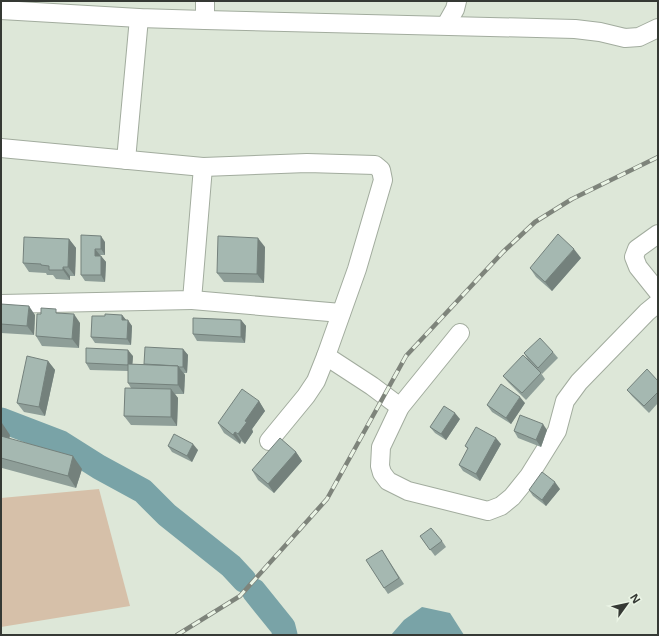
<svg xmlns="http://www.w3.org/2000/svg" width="659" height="636" viewBox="0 0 659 636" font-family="'Noto Sans',sans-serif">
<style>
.green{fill:#d6c0a9}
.water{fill:#79a3a7}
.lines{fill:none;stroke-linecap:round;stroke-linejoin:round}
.river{stroke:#79a3a7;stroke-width:25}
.minor-casing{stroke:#a2ac9e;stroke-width:20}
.minor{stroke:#fff;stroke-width:18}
.rail-casing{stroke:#7e847b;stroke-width:4.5}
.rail{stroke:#eaf4e5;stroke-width:3;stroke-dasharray:9;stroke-linecap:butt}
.wall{fill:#8e9e98}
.shaded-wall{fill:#74817c}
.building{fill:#a5b8b1;stroke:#74817c}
</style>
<rect width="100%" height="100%" fill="#dde7d8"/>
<path class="green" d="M99,489L130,606L1,627V498Z"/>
<path class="water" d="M422,607L450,613L464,635H391L404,620Z"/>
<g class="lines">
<g class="river">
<path d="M1,420L61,443L99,467L143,491L167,515L231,566L244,580"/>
<path d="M254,591L283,627L285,635"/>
</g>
<defs>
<g id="minor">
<path d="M1,10L139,18L205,20L575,29L600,32L625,38L639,37L658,28"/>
<path d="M205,20V1"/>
<path d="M446,25L455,9L457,1"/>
<path d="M1,148L203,167L307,163L375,165L381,170L383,180L357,269L326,356L316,381L306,396L269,441"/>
<path d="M126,160L139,18"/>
<path d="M658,234L637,249L634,257L638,267L658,292"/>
<path d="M192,300L341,313"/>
<path d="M1,304L192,300L203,167"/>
<path d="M460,333L400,407L381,447L380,466L382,473L388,481L408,491L488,511L501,506L512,497L529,476L557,431L565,401L579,382L647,312L658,303"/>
<path d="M326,356L372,386L400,407"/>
</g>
</defs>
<use href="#minor" class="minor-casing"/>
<use href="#minor" class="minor"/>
<defs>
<path id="rail" d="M177,635L240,596L327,499L406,356L503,252L535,222L572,199L658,157"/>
</defs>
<use href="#rail" class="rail-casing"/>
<use href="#rail" class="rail"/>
</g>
<g class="wall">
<path d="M81,235L105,242V255H100L106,262L105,282L85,281L81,275Z"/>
<path d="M69,239L76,248L75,276H70V280L56,279L53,275H47L46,273L29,272L23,263Z"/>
<path d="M265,247L264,283L224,282L217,273Z"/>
<path d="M581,258L552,291L536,277L530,268Z"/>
<path d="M1,304L35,315L34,335L1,333Z"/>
<path d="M59,313L80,323L79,348L42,346L36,336L41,314Z"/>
<path d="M122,315L126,320L132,326L131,345L95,343L91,337L105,316Z"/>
<path d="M241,320L246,326L245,343L197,341L193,334Z"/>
<path d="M183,349L188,355L187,373H184L185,375L184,394H175L178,398L177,426L131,425L124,416L131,388L128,383V371L90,370L86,363L133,356L132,364H144Z"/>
<path d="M553,352L558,358L542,374L528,360L524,353Z"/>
<path d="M48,361L55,370L45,416L24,412L17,403Z"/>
<path d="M541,373L545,379L526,400L508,382L503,376Z"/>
<path d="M658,381V403L649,413L632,396L627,390Z"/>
<path d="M259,401L265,411L252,429L253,432L245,444L241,441L240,444L224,433L218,423Z"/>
<path d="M525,403L511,424L492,412L487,405Z"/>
<path d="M460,419L446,440L435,433L430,427Z"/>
<path d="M1,423L10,435L9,439L82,469L76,488L2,468L1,471Z"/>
<path d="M547,430L541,447L518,438L514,431Z"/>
<path d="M501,444L480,481L463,471L459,465L468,449L465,446Z"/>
<path d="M168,446L198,450L192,462L172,452Z"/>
<path d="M296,452L302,461L274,493L258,480L252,470Z"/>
<path d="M560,489L546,506L533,496L529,490Z"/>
<path d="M420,536L442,541L446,547L435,556Z"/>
<path d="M382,550L404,584L388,594L384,588Z"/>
</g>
<g class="shaded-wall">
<path d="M101,236L105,242V255L101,249Z"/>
<path d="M258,238L265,247L264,283L257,274Z"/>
<path d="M69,239L76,248L75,276L68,267Z"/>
<path d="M95,249L100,255L99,262L95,256Z"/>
<path d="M574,249L581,258L552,291L545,282Z"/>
<path d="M101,256L106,262L105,282L101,275Z"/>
<path d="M63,267L70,276V280L63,270Z"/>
<path d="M29,306L35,315L34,335L27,326Z"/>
<path d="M74,314L80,323L79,348L72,339Z"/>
<path d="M122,315L127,321L122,320Z"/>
<path d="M128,320L132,326L131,345L127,339Z"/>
<path d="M241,320L246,326L245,343L241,337Z"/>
<path d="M183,349L188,355L187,373L183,367Z"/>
<path d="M128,350L133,356L132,371L128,365Z"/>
<path d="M48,361L55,370L45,416L39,407Z"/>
<path d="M178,366L185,375L184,394L178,385Z"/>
<path d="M171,389L178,398L177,426L171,417Z"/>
<path d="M520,397L525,403L511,424L506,418Z"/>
<path d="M259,401L265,411L252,429L253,432L245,444L238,434L245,421Z"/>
<path d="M455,413L460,419L446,440L441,434Z"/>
<path d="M2,423L10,435L7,448L1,439V426Z"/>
<path d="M543,424L547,430L541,447L536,440Z"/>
<path d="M235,432L241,441L240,444L233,435Z"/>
<path d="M496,438L501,444L480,481L476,474Z"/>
<path d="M193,444L198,450L192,462L187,456Z"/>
<path d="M296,452L302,461L274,493L268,484Z"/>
<path d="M73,456L82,469L76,488L68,476Z"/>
<path d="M555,482L560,489L546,506L542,500Z"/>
</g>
<g class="building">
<path d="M558,234L574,249L545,282L530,268Z"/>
<path d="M81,235L101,236V249H95V256H101V275H81Z"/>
<path d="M218,236L258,238L257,274L217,273Z"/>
<path d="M24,237L69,239L68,267H63V270H49V266L41,265V264L23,263Z"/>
<path d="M1,304L29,306L27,326L1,324Z"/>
<path d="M41,308L56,309V313L74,314L72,339L36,336L37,314H41Z"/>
<path d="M105,314L122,315V320H128L127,339L91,337L92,316H105Z"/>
<path d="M193,318L241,320V337L193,334Z"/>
<path d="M540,338L553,352L538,368L524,353Z"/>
<path d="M145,347L183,349V367H179L178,366L144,364Z"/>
<path d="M86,348L128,350V365L86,363Z"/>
<path d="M523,355L541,373L522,393L503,376Z"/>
<path d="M27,356L48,361L39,407L17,403Z"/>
<path d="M128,364L178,366V385L128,383Z"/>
<path d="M647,369L658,381V392L644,406L627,390Z"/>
<path d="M501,384L520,397L506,418L487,405Z"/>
<path d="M125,388L171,389V417L124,416Z"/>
<path d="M242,389L259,401L245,421L247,422L238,434L235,432L233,435L218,423Z"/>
<path d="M444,406L455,413L441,434L430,427Z"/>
<path d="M520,415L543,424L536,440L514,431Z"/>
<path d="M476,427L496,438L476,474L459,465L468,448L465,446Z"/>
<path d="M174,434L193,444L187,456L168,446Z"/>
<path d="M1,436L73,456L68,476L1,458Z"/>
<path d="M280,438L296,452L268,484L252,470Z"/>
<path d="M542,472L555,482L542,500L529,490Z"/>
<path d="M431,528L442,541L430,550L420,536Z"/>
<path d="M382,550L399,578L384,588L366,560Z"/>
</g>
<rect width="659" height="636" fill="none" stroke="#353934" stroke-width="4"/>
<g transform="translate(627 604) rotate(57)" stroke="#eaf4e5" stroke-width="3" paint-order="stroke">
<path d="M0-3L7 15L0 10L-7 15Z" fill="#353934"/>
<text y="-6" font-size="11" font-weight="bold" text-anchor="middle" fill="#353934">N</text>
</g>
</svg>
